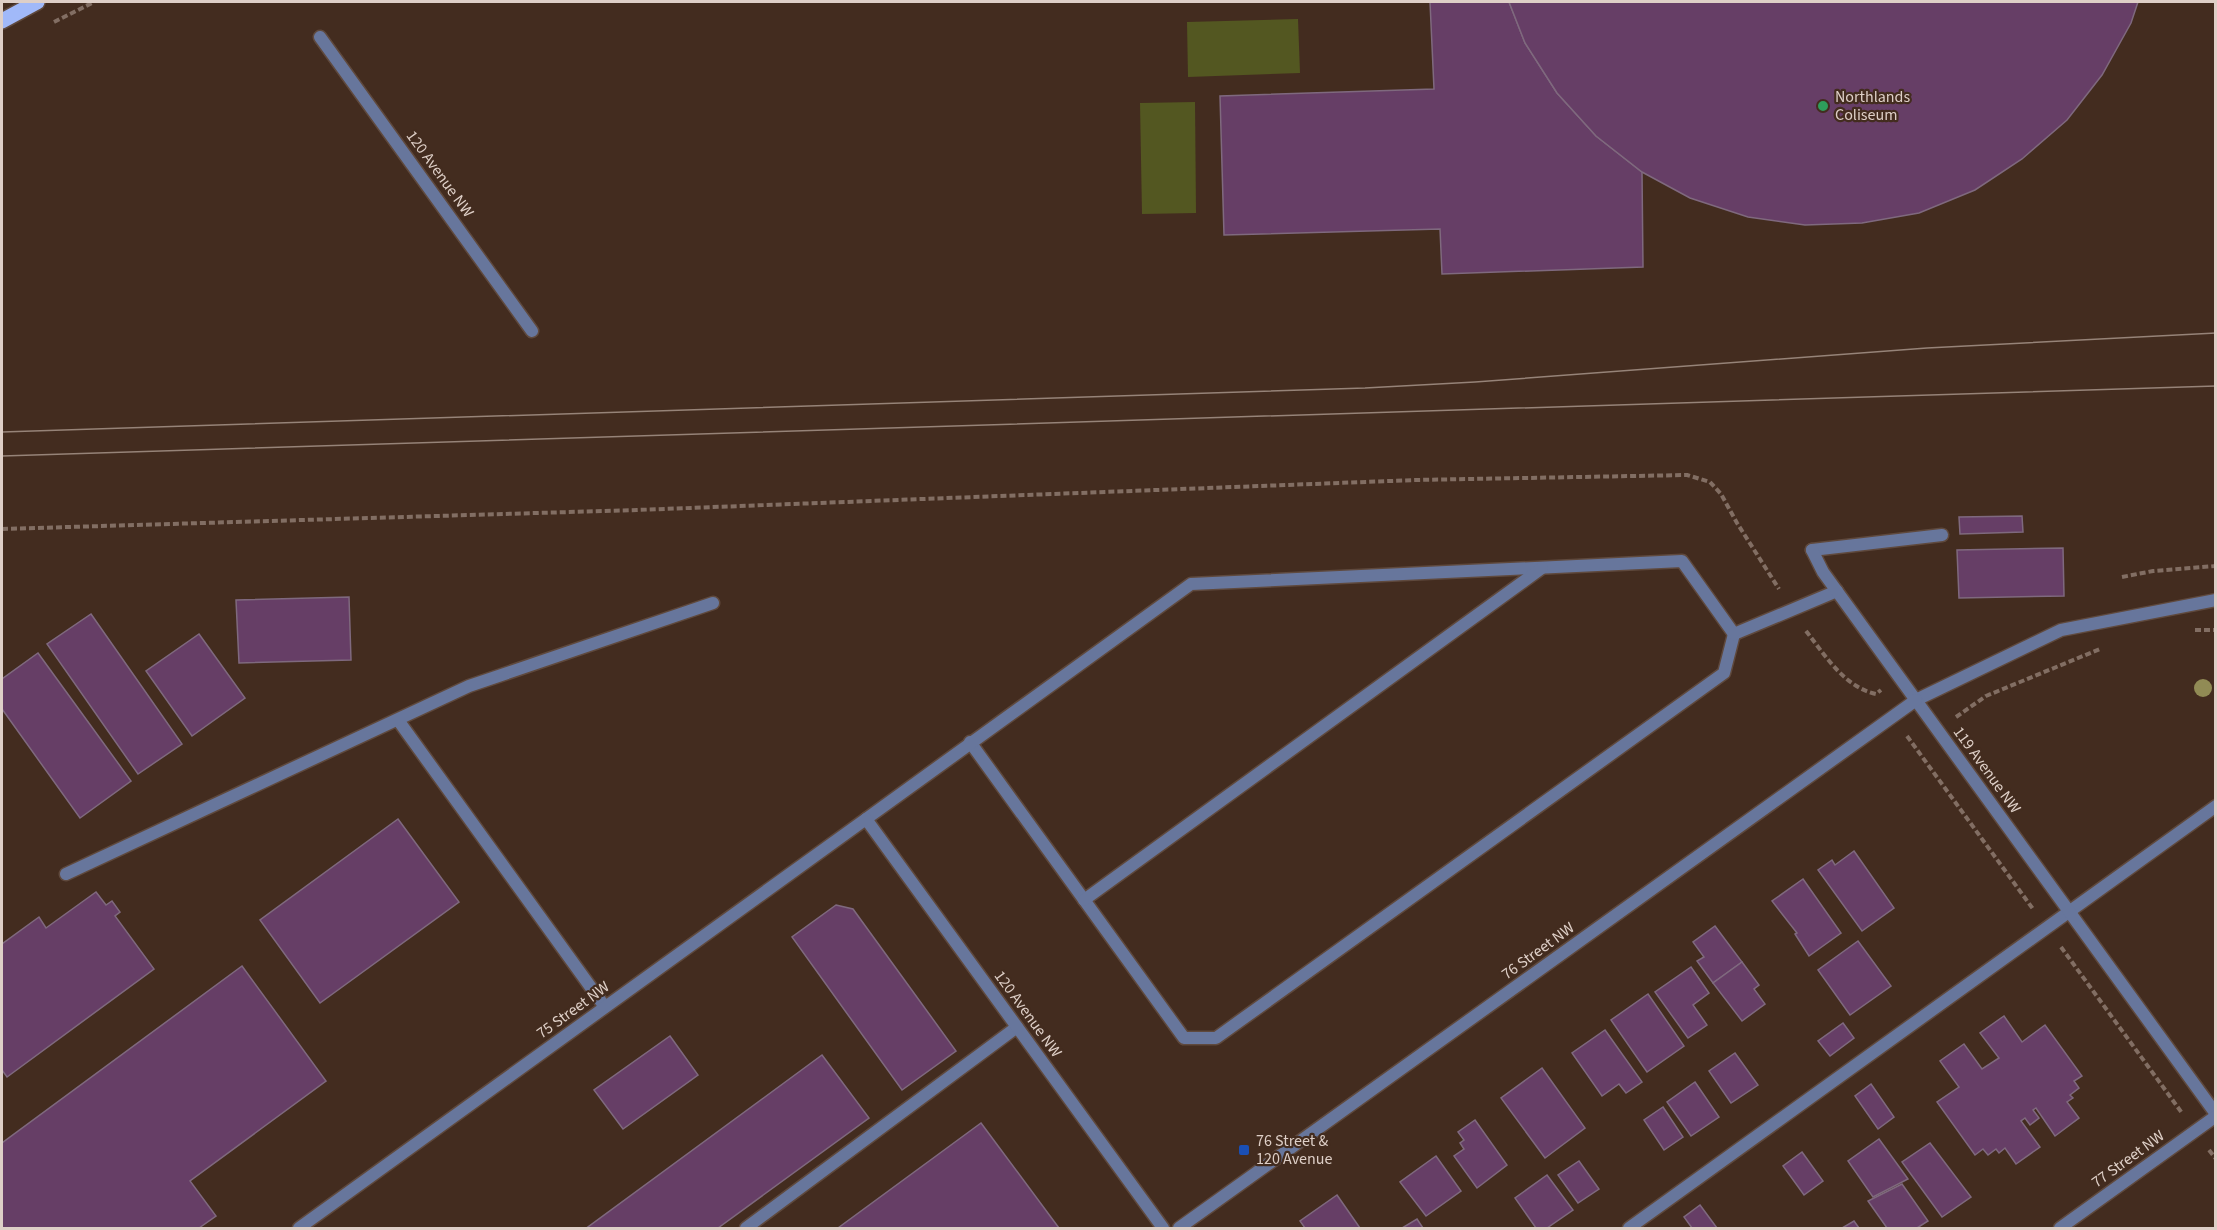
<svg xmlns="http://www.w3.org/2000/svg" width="2217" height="1230" viewBox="0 0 2217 1230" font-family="'Source Sans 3',sans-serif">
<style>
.green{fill:#535721}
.building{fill:#663e66;stroke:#7f697e;stroke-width:1.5}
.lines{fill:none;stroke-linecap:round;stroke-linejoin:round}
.lane-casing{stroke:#5f493d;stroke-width:15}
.street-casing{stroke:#5f493d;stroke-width:15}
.primary-casing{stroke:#5f493d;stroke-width:18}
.path{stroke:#826e63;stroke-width:4;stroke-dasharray:6 3;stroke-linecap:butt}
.lane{stroke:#67769c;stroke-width:12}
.street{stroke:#67769c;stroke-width:12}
.primary{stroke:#a1b9f9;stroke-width:15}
.tram{stroke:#968378;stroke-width:1.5}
.tree{fill:#918b55}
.leisure-dot{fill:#2e9e5b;stroke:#432c1f;stroke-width:2}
.transit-dot{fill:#1a4fb4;stroke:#432c1f;stroke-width:2}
.labels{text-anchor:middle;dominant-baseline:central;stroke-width:4.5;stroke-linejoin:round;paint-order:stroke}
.poi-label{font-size:16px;fill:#decfc7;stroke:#432c1f;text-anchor:start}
.street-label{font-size:16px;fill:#decfc7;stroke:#432c1f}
</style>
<rect width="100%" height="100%" fill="#432c1f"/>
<g class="green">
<path d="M1298,19L1300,73L1188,77L1187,22Z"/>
<path d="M1195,102L1196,213L1142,214L1140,103Z"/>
</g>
<g class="building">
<path d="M1430,2H1509L1525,43L1557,93L1596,136L1642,172L1643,267L1442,274L1440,229L1224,235L1220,96L1434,89Z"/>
<path d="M1509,2H2138L2131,23L2102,75L2067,120L2022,159L1975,190L1919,213L1862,223L1805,225L1748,217L1690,198L1642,172L1596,136L1557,93L1525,43Z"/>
<path d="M2022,516L2023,532L1960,534L1959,517Z"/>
<path d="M2063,548L2064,596L1959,598L1957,550Z"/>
<path d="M349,597L351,660L239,663L236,600Z"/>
<path d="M91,614L182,744L138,774L47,644Z"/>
<path d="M199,634L245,698L192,736L146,671Z"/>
<path d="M38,653L131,781L80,818L2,709V679Z"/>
<path d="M398,819L459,902L320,1003L260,920Z"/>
<path d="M1854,851L1894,908L1862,931L1818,870L1832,860L1835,865Z"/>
<path d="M1803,879L1841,933L1809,956L1795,934L1797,933L1772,901Z"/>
<path d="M96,892L106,905L112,901L120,912L115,916L154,969L7,1077L2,1070V944L39,917L46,928Z"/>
<path d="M836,905L853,909L956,1051L902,1090L792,937Z"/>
<path d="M1715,926L1742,962L1713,983L1697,961L1704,957L1693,942Z"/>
<path d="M1858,941L1891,986L1850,1015L1818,970Z"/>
<path d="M1742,962L1759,985L1754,989L1765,1004L1742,1021L1713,983Z"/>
<path d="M242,966L326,1081L190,1181L216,1216L199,1228H2V1143Z"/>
<path d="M1691,967L1709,993L1693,1005L1707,1025L1688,1038L1655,992Z"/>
<path d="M1648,994L1684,1046L1647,1072L1611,1020Z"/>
<path d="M2004,1016L2022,1042L2045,1025L2082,1076L2074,1081L2079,1088L2070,1095L2073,1098L2067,1102L2079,1118L2055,1136L2036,1108L2033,1110L2039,1118L2030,1125L2025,1118L2021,1121L2040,1147L2016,1164L2005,1148L1999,1153L1996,1149L1988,1155L1983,1149L1975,1155L1937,1102L1959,1087L1940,1061L1964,1044L1982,1069L1999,1058L1980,1033Z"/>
<path d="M1843,1023L1854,1038L1830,1056L1818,1041Z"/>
<path d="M1605,1030L1642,1082L1626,1093L1619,1084L1602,1096L1572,1053Z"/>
<path d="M670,1036L698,1075L623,1129L594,1090Z"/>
<path d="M1735,1053L1758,1085L1731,1103L1709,1071Z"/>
<path d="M822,1055L869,1118L718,1228H590L588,1227Z"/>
<path d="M1542,1068L1585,1128L1545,1158L1501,1098Z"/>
<path d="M1695,1082L1719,1117L1691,1136L1667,1102Z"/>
<path d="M1871,1084L1894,1117L1878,1129L1855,1096Z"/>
<path d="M1663,1107L1683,1137L1664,1150L1644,1120Z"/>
<path d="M1475,1120L1507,1165L1477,1188L1454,1156L1464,1149L1460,1143L1464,1140L1458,1132Z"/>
<path d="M981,1123L1059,1228H838Z"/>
<path d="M1879,1139L1908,1179L1873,1197L1848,1161Z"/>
<path d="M1930,1143L1971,1197L1942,1217L1902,1162Z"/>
<path d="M1802,1152L1823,1181L1804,1195L1783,1166Z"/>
<path d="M1436,1156L1461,1191L1426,1216L1400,1182Z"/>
<path d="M1579,1161L1599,1189L1578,1203L1558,1175Z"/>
<path d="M1547,1175L1573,1210L1547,1228H1536L1515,1198Z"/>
<path d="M1902,1184L1928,1221L1917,1228H1887L1868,1201Z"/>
<path d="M1337,1195L1360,1228H1305L1300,1221Z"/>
<path d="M1700,1205L1717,1228H1692L1684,1217Z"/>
<path d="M1417,1219L1423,1228H1402Z"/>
<path d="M1854,1221L1859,1228H1842Z"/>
</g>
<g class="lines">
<defs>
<g id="lane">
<path d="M320,37L532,331"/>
<path d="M1812,550L1942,535"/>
<path d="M1916,700L2061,630L2216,600"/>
<path d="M398,720L605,1007"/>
<path d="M970,742L1184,1038H1216L1724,673L1734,634"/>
<path d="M866,819L1191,584L1682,561L1734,634L1837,591"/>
<path d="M66,874L469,686L713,603"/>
<path d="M1084,900L1542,568"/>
<path d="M746,1228L1017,1027"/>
<path d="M1629,1228L2216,806"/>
</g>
<g id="street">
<path d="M1812,550L1823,572L2216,1114"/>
<path d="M299,1228L866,819L1163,1228"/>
<path d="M1179,1228L1916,700"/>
<path d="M2060,1228L2216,1116"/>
</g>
<path id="primary" d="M2,21L37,2"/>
</defs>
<use href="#lane" class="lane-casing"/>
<use href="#street" class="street-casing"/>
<use href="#primary" class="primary-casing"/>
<g class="path">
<path d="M54,22L94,2"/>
<path d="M2,529L637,510L1416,480L1687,475L1710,482L1721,494L1737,523L1779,589"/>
<path d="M2122,577L2153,571L2216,566"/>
<path d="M2195,630H2216"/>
<path d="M1806,631C1825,655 1844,687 1876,694L1881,690"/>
<path d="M1956,717L1986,696L2100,649"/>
<path d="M1907,736L2033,909"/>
<path d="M2061,947L2182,1113"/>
<path d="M2209,1150L2216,1159"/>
</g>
<use href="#lane" class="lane"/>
<use href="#street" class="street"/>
<use href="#primary" class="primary"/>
<g class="tram">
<path d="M2,432L1365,388L1475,382L1927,348L2216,333"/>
<path d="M2,456L2216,386"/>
</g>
</g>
<circle class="tree" cx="2203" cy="688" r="9"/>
<circle class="leisure-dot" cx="1823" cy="106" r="6"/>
<rect class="transit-dot" x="1238" y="1144" width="12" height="12" rx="3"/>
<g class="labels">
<g class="poi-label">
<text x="1835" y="97">Northlands<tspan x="1835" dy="18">Coliseum</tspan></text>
<text x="1256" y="1141">76 Street &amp;<tspan x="1256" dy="18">120 Avenue</tspan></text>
</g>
<g class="street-label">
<text transform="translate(440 174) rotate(54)">120 Avenue NW</text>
<text transform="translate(1987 770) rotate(54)">119 Avenue NW</text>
<text transform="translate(1538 951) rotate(-36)">76 Street NW</text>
<text transform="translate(573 1010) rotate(-36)">75 Street NW</text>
<text transform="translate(1028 1014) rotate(54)">120 Avenue NW</text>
<text transform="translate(2128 1159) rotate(-36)">77 Street NW</text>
</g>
</g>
<rect width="2217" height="1230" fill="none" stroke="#decfc7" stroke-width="6"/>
</svg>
